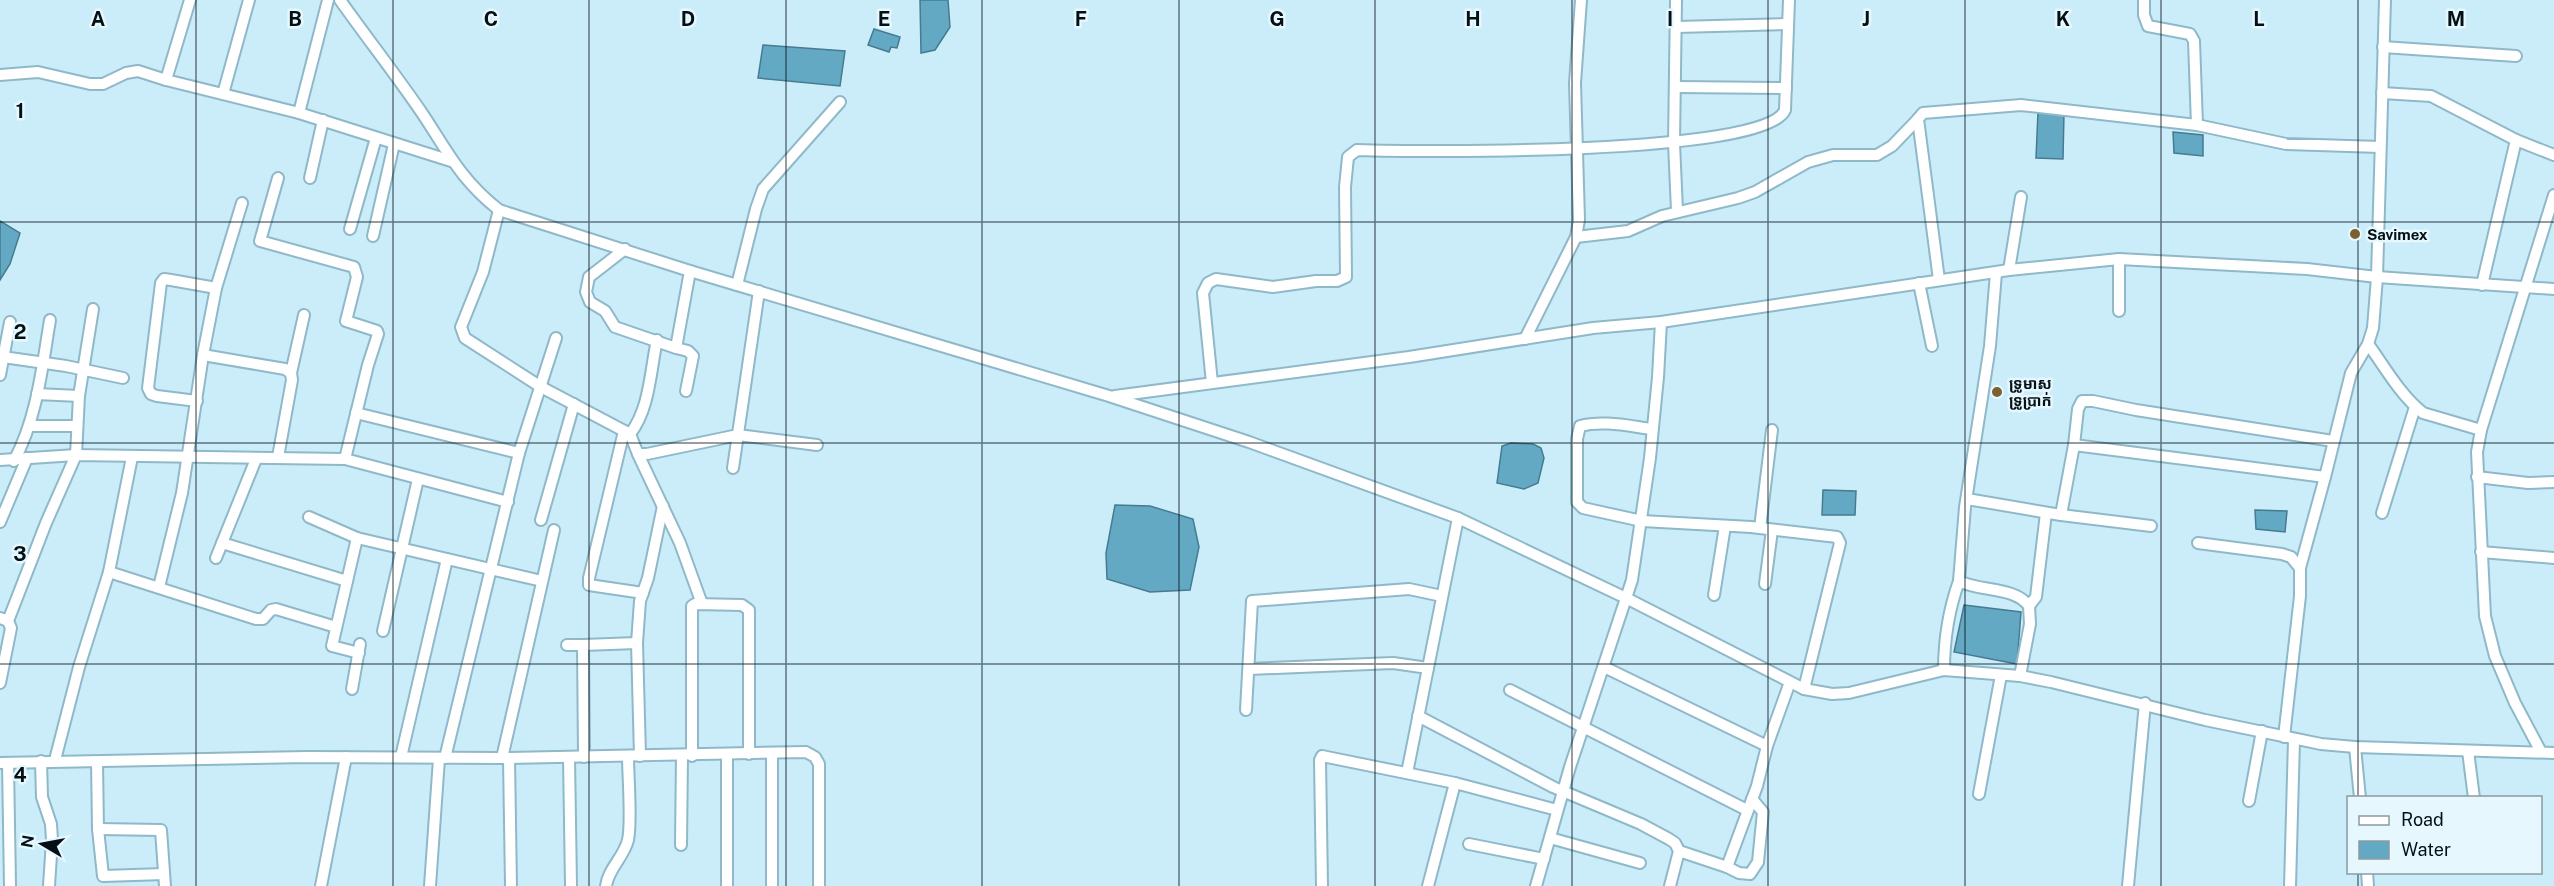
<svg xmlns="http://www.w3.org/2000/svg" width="2554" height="886" viewBox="0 0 2554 886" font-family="'Public Sans','Noto Sans Khmer',sans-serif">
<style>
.water{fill:#63a9c4;stroke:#467b90;stroke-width:1.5}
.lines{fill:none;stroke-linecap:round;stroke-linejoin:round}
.minor-casing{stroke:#8fb8c9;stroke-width:14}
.minor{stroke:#fff;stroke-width:10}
.grid{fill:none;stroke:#031016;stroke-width:1.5;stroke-opacity:0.55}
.poi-dot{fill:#7b6032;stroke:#e6f7fe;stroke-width:2}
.labels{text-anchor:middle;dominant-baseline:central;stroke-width:5;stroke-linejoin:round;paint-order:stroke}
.poi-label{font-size:15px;font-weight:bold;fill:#031016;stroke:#e6f7fe;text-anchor:start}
.grid-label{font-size:20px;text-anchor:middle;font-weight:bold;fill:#031016;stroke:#e6f7fe;stroke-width:5;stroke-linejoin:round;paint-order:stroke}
</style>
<rect width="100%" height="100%" fill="#cbedfa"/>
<g class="water">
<path d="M920,0H948L950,27L935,50L921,53Z"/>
<path d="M874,29L900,37L897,48L891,47L889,52L868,45Z"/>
<path d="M763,45L845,51L840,86L758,78Z"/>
<path d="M2038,112L2064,113L2063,159L2036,158Z"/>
<path d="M2173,132L2203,135V156L2174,153Z"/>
<path d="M0,221L20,233L10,264L0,280Z"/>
<path d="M1511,443L1533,444L1541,448L1544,458L1538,483L1524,489L1497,483L1502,446Z"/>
<path d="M1823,490L1856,491L1855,515H1822Z"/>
<path d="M1115,505L1150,506L1193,519L1199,547L1190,590L1150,592L1107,579L1106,553Z"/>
<path d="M2255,510L2287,511L2285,532L2256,529Z"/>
<path d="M1964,605L2021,612L2017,664L1954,652Z"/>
</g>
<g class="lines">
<defs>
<g id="minor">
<path d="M190,0L166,80L299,113L451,161"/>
<path d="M340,0C367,38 396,75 422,113C448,152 460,179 499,210L690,271L1109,396L1249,442L1458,518L1626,598L1804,689L1832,694L1849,693L1944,670L2020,676L2051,682L2205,720L2321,744L2355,747L2554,753"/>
<path d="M1676,0L1674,143L1677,211"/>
<path d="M2144,0V15L2148,26L2190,34L2194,41L2197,125"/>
<path d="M1677,27L1787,24"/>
<path d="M2383,47L2516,56"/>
<path d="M0,75L38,72L90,84H103L126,73L138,71L166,80"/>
<path d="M1676,87L1786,88"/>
<path d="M2382,93L2431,96L2516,140L2482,285"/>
<path d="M223,94L249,0"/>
<path d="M299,113L328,0"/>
<path d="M2516,140L2554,155"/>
<path d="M278,178L260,241L354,267L357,277L346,321L377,331L378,334L368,365L345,459"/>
<path d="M310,178L323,120"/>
<path d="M499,210L483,272L461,327L465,338L541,387L630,434L638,454H647L738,435L817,445"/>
<path d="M350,229L376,138"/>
<path d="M373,236L394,144"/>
<path d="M1576,237L1628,231L1662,216L1738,198L1755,192L1808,162L1833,155H1877L1892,146L1918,119"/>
<path d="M625,249L589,277L586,292L590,302L605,311L615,327L676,348L690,271"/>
<path d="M2119,259V311"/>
<path d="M2009,270L2021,197"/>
<path d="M1996,273L1990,346L1965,507L1959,581C1980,592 2014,586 2029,606L2030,624L2020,676"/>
<path d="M1939,280L1918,119L1923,113L2021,105L2197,125L2286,144L2380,147"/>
<path d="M1919,283L1932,346"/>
<path d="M737,285L756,209L763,189L840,102"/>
<path d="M1525,339L1576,237L1579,220L1575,83L1581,0"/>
<path d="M2368,344C2385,367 2400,395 2423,413L2481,430"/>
<path d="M676,348L688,351L693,356L686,391"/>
<path d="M203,355L285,369L291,373"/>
<path d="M3,357L66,366L123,378"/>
<path d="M0,375L10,322"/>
<path d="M1212,383L1203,293L1208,283L1216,279L1273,287L1316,281H1337L1346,277L1345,187L1348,157L1357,150C1414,152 1767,156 1785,110L1789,0"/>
<path d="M37,394L79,396"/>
<path d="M1115,396L1409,357L1593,328L1661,322L2009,270L2119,259L2307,269L2377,277L2554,289"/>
<path d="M197,401L157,396L151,394L148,388L161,283L164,279L171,280L216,288"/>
<path d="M356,413L519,453"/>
<path d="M29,426H77"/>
<path d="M1652,429C1628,426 1603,420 1580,426L1577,439V502L1583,508L1642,521L1751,527L1837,537L1840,543L1804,689"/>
<path d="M624,431L589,578V585L643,593"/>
<path d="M630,434C650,408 650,372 657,340"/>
<path d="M2074,445L2078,409L2082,401H2093L2136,410L2333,441"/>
<path d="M638,454L680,543L702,604"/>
<path d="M278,457L292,380L291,373L304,315"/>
<path d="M0,460L76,455L345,459L508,502"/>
<path d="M14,461C37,418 42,368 50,320"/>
<path d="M733,468L759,291"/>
<path d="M2477,477L2528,483L2554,482"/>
<path d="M1967,499L2061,515L2074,445L2325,477"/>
<path d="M2382,513L2415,407"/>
<path d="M2061,515L2151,526"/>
<path d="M309,517L357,538L542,581"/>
<path d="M541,520L574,404"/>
<path d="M0,522L27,458"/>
<path d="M1760,528L1772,430"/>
<path d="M357,538L332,646L359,653"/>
<path d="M222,543L347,581"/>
<path d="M2198,543L2282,554L2291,557L2300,568V596L2284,737"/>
<path d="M2481,552L2554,558"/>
<path d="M216,558L256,459"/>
<path d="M2300,568L2325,477L2351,373L2368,344L2373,328L2377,277L2385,0"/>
<path d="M109,572L256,619H263L271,610L276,609L336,627"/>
<path d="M1765,584L1772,530"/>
<path d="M159,587L182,493L203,355L216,288L242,203"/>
<path d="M1714,595L1725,526"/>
<path d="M2029,606L2036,597L2046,513"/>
<path d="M0,618L8,621L11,628L0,683"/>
<path d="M8,621L46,523L76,455L79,396L93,309"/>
<path d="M383,631L418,479"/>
<path d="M567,645H583"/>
<path d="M1604,667L1767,746"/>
<path d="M1249,669L1393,663L1428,668"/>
<path d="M1944,670C1944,640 1949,609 1959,581"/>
<path d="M352,689L360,644"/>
<path d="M1510,690L1747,810"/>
<path d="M1246,710L1252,601L1409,589L1442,596"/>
<path d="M1418,716L1553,787L1641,824L1669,839L1675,843L1679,851L1670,886"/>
<path d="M2355,747L2360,798"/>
<path d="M2468,751L2474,798"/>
<path d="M2541,752L2515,703L2495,656L2485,616L2477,452L2481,430L2554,195"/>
<path d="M772,753V886"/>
<path d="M727,755V886"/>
<path d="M640,756L637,643L640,601L648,578L663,506"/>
<path d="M692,756V606L695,604L742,605L749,610V754"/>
<path d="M401,757L447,559"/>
<path d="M569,757L571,886"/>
<path d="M584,757L583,645L637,643"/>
<path d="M445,758L519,453L556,338"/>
<path d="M502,758L554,530"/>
<path d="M509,758L511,886"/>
<path d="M55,760L79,667L109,572L132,457"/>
<path d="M41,761L42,797L51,824L52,840L49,886"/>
<path d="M97,762L98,829L103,876L164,874"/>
<path d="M0,763L307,757L502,758L806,752L815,757L819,764V886"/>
<path d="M8,763L10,886"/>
<path d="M1407,773L1458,518"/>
<path d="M1979,794L2001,675"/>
<path d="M2249,801L2262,731"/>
<path d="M98,829L161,830L165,886"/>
<path d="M1550,838L1640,863"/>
<path d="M1469,844L1544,859"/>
<path d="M681,845L682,756"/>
<path d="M1679,851L1727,867L1757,786L1767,746L1790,682"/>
<path d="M1727,867L1739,873L1750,874L1758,862L1763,812L1752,799"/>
<path d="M2367,872L2368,886"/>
<path d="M321,886L346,757"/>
<path d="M430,886L439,759"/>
<path d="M606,886C608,869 624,857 628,840C632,822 628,777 628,756"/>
<path d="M1322,886L1320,760L1322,756L1455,783L1557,810"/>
<path d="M1428,886L1455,783"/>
<path d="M1536,886L1570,767L1632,580L1650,458L1658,377L1661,322"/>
<path d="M2128,886L2145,703"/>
<path d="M2290,886L2294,740"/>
</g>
</defs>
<use href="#minor" class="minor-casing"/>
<use href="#minor" class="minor"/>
</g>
<path class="grid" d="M196,0V886M393,0V886M589,0V886M786,0V886M982,0V886M1179,0V886M1375,0V886M1572,0V886M1768,0V886M1965,0V886M2161,0V886M2358,0V798M0,222H2554M0,443H2554M0,664H2554M2358,872V886"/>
<g class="poi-dot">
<circle cx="2355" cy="234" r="6"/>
<circle cx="1997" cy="392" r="6"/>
</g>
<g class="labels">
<g class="poi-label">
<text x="2367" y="234">Savimex</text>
<text x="2009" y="383">ទ្រូមាស<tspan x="2009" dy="17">ទ្រូប្រាក់</tspan></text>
</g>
</g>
<g class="grid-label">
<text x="98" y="26">A</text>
<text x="295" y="26">B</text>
<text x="491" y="26">C</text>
<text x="688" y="26">D</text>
<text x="884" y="26">E</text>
<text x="1081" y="26">F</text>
<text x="1277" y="26">G</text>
<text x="1473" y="26">H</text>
<text x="1670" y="26">I</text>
<text x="1866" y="26">J</text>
<text x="2063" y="26">K</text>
<text x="2259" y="26">L</text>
<text x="2456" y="26">M</text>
<text x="20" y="118">1</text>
<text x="20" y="339">2</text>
<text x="20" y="561">3</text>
<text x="20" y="782">4</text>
</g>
<rect x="2347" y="796" width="195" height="78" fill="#e6f7fe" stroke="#8b9ba1" stroke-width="1.5"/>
<rect x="2359" y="816" width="30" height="9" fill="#ffffff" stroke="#8b9ba1" stroke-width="1.5"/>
<text x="2401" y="826" font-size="18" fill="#031016">Road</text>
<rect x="2359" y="841" width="30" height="18" fill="#63a9c4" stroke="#8b9ba1" stroke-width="1.5"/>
<text x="2401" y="856" font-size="18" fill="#031016">Water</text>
<g transform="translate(42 844) rotate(280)" stroke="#e6f7fe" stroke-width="4.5" paint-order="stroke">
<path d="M0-4.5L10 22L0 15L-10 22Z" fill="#031016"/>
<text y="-9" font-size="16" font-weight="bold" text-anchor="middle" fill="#031016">N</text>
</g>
</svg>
